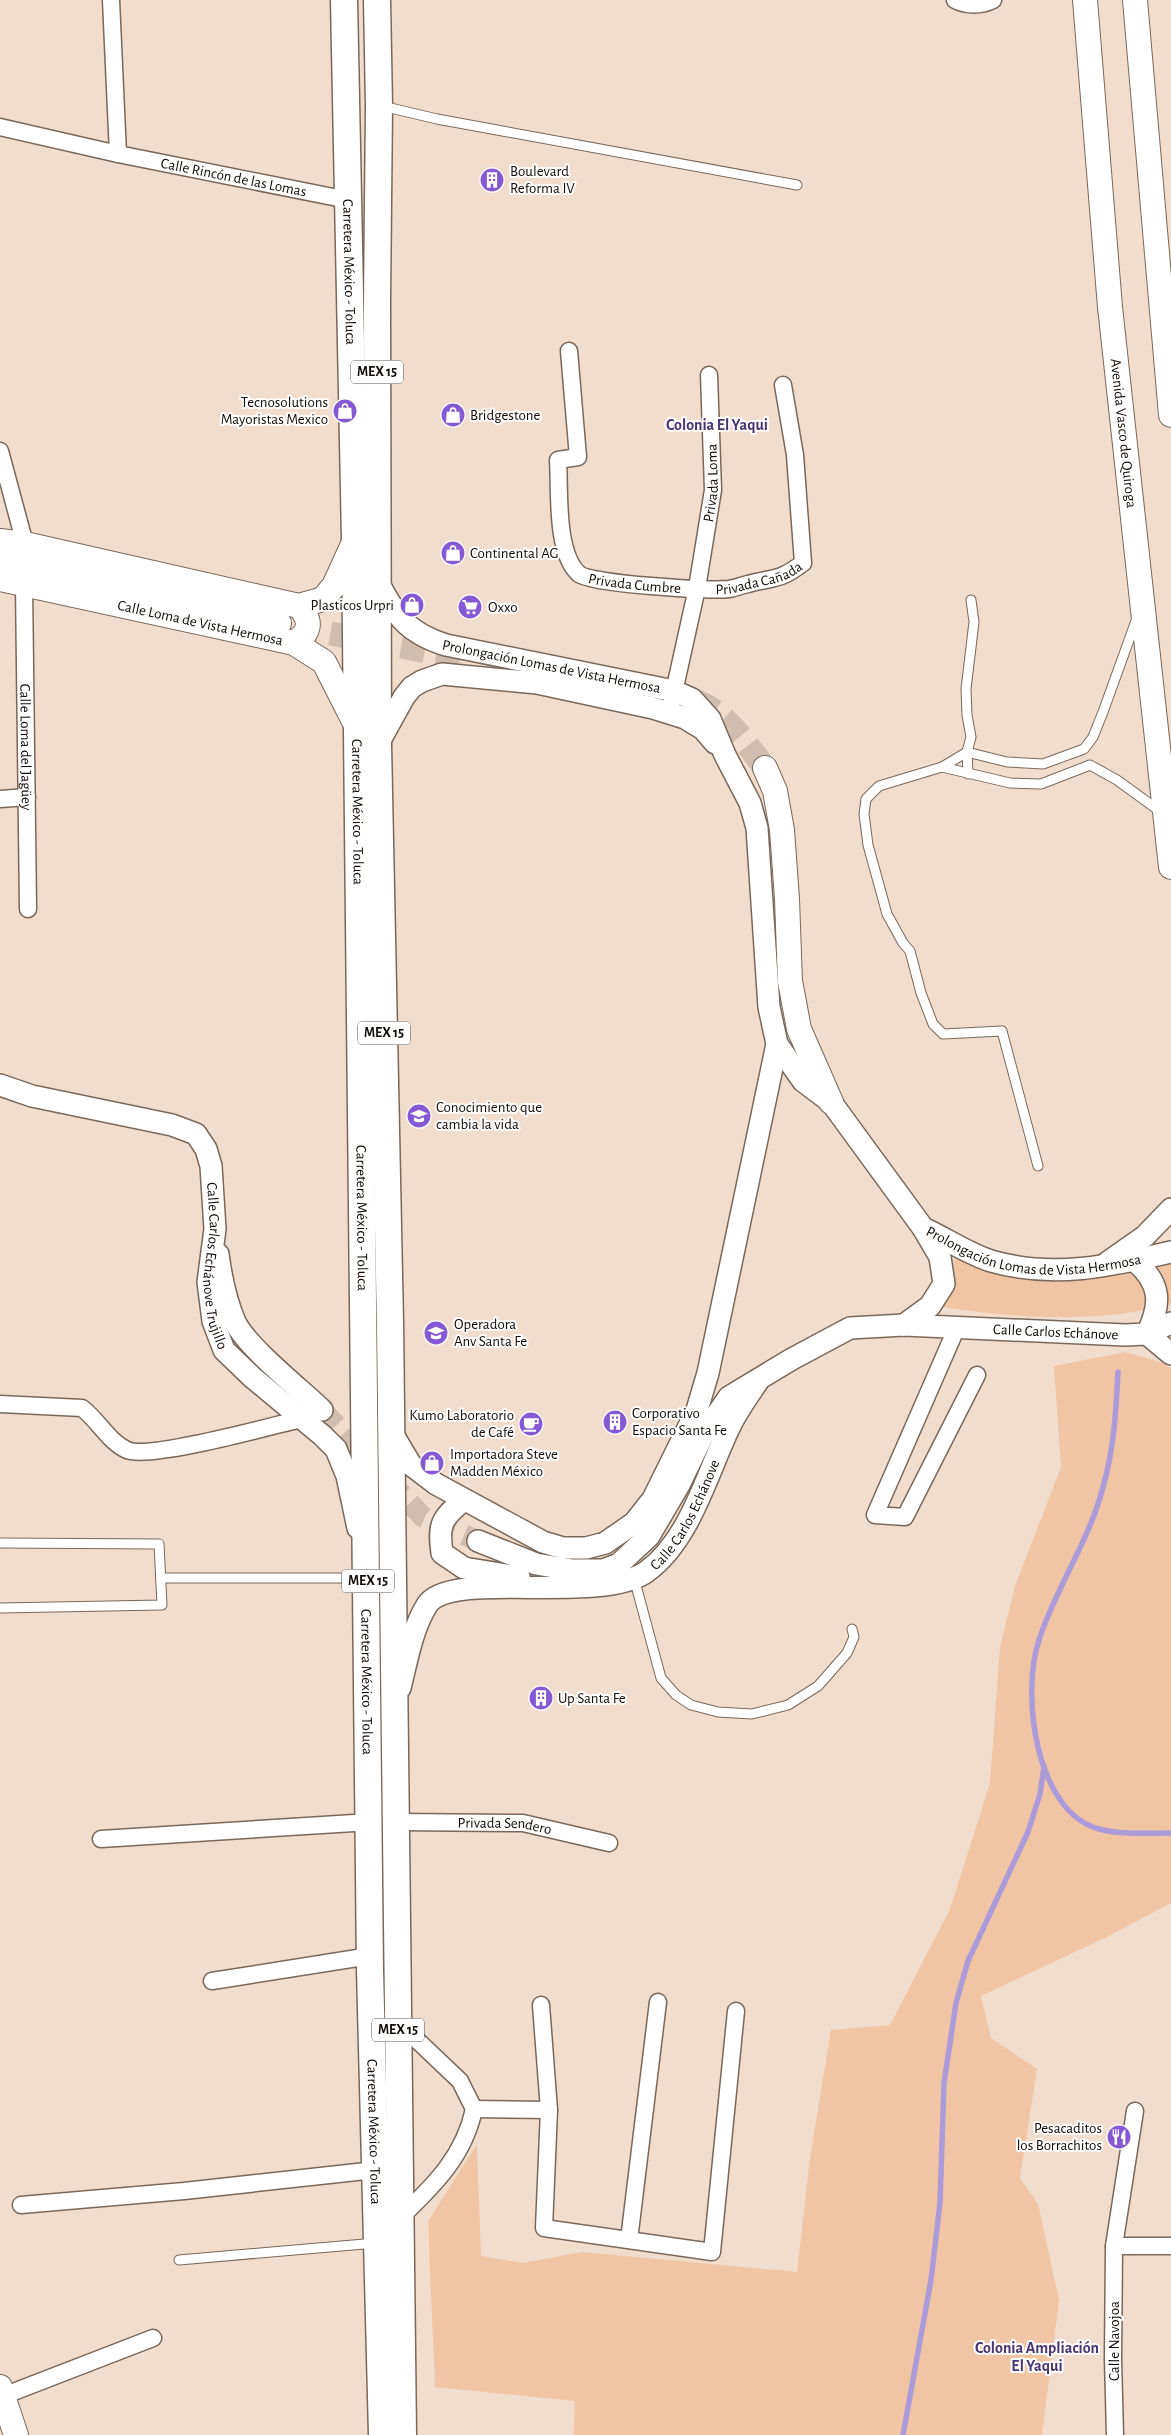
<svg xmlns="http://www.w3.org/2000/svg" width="1171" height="2435" viewBox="0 0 1171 2435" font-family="'Alegreya Sans',sans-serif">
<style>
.green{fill:#f1c5a3}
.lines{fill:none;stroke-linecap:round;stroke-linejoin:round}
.stream{stroke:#ab9bd8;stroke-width:5.5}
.tertiary-tunnel{stroke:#cfbdb0;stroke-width:21;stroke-dasharray:21 11;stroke-linecap:butt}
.secondary-tunnel{stroke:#cfbdb0;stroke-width:24;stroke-dasharray:24 12;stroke-linecap:butt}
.service-casing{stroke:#79685a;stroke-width:11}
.minor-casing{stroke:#79685a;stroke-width:19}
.tertiary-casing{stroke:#79685a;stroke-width:24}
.secondary-casing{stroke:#79685a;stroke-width:26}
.primary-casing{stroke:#79685a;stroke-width:29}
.service{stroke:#fff;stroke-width:9}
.minor{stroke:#fff;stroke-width:16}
.tertiary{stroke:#fff;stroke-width:21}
.secondary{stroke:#fff;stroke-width:24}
.primary{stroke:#fff;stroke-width:26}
.labels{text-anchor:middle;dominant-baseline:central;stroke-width:4;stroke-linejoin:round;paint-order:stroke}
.shield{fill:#fff;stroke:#585451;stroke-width:1}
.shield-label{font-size:14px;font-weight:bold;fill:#110a06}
.poi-label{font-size:15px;fill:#110a06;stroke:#fff;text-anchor:start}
.street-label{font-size:15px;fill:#110a06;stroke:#fff}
.neighbourhood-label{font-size:16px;font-weight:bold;fill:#493571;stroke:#fff}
</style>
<rect width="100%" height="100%" fill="#f1ddce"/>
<g class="green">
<path d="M955,1258L1113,1275L1171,1261V1304C1099,1324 1014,1318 941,1307Z"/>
<path d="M1126,1352L1166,1364L1171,1369V1903L1107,1937L981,1996L991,2038L1037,2069L1020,2178L1038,2204L1059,2300L1042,2435H574L575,2401L435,2387L428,2221L477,2144L481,2256L522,2263L582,2252L797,2272L810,2158L831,2030L890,2025L950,1909L990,1783L1000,1647L1015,1586L1061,1467L1054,1366Z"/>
</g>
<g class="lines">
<g class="stream">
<path d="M1118,1372C1116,1411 1114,1449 1103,1487C1089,1542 1056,1587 1039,1640C1021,1693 1035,1812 1099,1829C1121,1835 1148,1833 1171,1833"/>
<path d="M903,2435L931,2280L940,2203L944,2083L956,2003L968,1961L1028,1832L1040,1794L1044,1767"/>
</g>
<path class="tertiary-tunnel" d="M322,1410L423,1517L478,1541"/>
<g class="secondary-tunnel">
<path d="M295,627L469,659"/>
<path d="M693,701C723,707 748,746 765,768"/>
</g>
<defs>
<g id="service">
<path d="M382,106L437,119L797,185"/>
<path d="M942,767L1010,783L1041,784L1090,765L1117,780L1161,812"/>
<path d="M968,774L967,752L971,737L967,715L966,689L974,622L971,600"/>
<path d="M1038,1166L1002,1031L943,1034L933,1024L921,993L910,951L903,943L887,914L868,845L864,814L866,799L879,786L942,767L967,752L1007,762L1043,764L1084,749L1093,737L1103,712L1137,618"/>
<path d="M0,1543L159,1544L162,1605L0,1608"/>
<path d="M161,1578H363"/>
<path d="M634,1578L661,1678L676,1695L691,1705L718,1712L752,1714L788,1705L818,1686L847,1653L854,1637L852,1629"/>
<path d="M179,2260L376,2243"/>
</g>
<g id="minor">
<path d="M111,0L118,154"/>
<path d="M955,0C966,6 982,6 993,0"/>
<path id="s1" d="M0,127L118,154L348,200"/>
<path id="s2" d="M569,351L578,457L558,460C560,490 555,553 579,574C591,584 709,591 729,589C736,588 742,585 748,584C775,577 779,581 803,563L795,455L783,385"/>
<path d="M0,451L25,544"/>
<path id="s3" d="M24,585L28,909"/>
<path id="s4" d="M672,701L697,588L713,490L709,375"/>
<path d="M0,799L27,797"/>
<path d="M957,1327L875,1515L905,1517L977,1375"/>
<path d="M0,1404L82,1408C98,1420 109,1442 127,1450C149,1460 271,1426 301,1419"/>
<path id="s5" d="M397,1822L523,1823L609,1843"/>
<path d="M101,1839L370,1822"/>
<path d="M212,1981L370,1956"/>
<path d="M541,2005L549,2110L544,2228L712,2252L736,2011"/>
<path d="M398,2022L460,2081L474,2109C464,2157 433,2186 400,2218"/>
<path d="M474,2109L549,2110"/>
<path d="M21,2205L184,2191L375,2170"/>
<path d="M629,2240L658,2002"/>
<path d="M1114,2246H1171"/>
<path d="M3,2396L153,2338"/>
<path d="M1115,2435L1113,2359L1114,2246L1135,2111"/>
</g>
<g id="tertiary">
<path id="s6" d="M377,580C395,615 407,633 446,645L674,691L692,699L710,719L725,755L750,803L757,828L769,1007L777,1044L803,1081L831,1102L923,1228L940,1257L944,1284L930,1306L904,1325"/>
<path d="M378,744L404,697L412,687L422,681L442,674L537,683L653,708L685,718L703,729L715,743"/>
<path id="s7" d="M0,1085L32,1096L172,1125L196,1134L206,1149L211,1166L215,1229L208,1282L213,1321L224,1350L252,1377L323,1436L336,1449L347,1476L358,1528"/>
<path id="s8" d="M923,1228C945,1238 968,1254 991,1261C1053,1279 1110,1266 1171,1252"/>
<path d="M218,1254C221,1277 226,1301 235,1322C247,1347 300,1389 322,1410"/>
<path d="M1134,1260C1161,1283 1162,1303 1147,1334L1171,1354"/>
<path d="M1108,1262L1145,1236L1171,1209"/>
<path d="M392,1433L411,1465L436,1484L543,1542L563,1548H586L605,1543L634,1523L653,1499L697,1410L708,1373L777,1044"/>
<path d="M464,1500C441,1518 438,1525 442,1553L464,1568L519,1577"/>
<path id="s9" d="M478,1541L536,1564L572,1570H603L619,1564L649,1536L679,1485L703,1435L729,1397L792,1359L850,1328L904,1325L1125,1335L1147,1334L1171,1323"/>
<path id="s10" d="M400,1688C407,1660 412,1629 427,1605C450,1569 598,1605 646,1572C690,1541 707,1473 730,1426C737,1411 748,1396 758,1381"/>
</g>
<g id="secondary">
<path id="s11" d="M1085,0L1110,307L1171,867"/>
<path d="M1135,0L1171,415"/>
<path d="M0,541L25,544L299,606L323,599L334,586L355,540"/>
<path d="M0,559L279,623"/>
<path id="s12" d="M0,579L294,643L324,662L357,727"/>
<path d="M294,643C311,632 312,621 299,606"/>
<path d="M765,768L775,791L782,830L787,899L790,981L799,1029L831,1102"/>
<path d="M0,2387L16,2435"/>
</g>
<g id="primary">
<path id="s13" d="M344,0L355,540L370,1970L382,2435"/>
<path d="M377,0L379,106L377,301L378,744L390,1323L403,2435"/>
</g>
</defs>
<use href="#service" class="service-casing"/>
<use href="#minor" class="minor-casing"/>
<use href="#tertiary" class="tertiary-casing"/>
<use href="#secondary" class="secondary-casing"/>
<use href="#primary" class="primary-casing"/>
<use href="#service" class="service"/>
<use href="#minor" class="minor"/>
<use href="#tertiary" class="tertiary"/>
<use href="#secondary" class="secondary"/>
<use href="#primary" class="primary"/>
</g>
<defs>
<symbol id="building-disc" viewBox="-11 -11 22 22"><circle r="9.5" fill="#8459d3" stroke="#fff"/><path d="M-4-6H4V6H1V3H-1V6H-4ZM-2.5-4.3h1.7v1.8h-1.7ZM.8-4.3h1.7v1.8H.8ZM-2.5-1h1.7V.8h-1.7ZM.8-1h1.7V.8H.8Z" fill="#fff"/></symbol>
<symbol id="shop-disc" viewBox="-11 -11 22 22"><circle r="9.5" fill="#8459d3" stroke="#fff"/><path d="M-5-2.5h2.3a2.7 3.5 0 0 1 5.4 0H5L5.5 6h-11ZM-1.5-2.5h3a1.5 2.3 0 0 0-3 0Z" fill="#fff"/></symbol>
<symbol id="supermarket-disc" viewBox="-11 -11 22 22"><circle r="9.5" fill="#8459d3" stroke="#fff"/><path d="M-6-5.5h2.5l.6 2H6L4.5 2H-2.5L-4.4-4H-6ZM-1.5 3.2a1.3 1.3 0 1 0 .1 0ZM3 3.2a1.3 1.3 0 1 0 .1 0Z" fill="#fff"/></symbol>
<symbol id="school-disc" viewBox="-11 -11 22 22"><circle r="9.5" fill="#8459d3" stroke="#fff"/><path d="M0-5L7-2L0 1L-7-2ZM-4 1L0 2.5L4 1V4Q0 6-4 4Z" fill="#fff"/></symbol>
<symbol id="cafe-disc" viewBox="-11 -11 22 22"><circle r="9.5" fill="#8459d3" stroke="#fff"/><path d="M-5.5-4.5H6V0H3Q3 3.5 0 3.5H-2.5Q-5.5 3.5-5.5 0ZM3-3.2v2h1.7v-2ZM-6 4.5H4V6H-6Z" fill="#fff"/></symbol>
<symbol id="restaurant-disc" viewBox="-11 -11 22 22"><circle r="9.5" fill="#8459d3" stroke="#fff"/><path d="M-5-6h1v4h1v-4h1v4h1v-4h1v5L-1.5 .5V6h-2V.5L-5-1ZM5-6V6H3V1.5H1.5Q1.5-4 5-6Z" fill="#fff"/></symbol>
</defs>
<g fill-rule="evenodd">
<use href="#building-disc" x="478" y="166" width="28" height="28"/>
<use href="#shop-disc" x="331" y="397" width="28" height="28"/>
<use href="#shop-disc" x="439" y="401" width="28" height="28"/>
<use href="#shop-disc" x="439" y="539" width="28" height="28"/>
<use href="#shop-disc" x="398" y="591" width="28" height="28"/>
<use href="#supermarket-disc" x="456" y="593" width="28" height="28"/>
<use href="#school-disc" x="405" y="1102" width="28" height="28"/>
<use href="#school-disc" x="422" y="1319" width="28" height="28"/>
<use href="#building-disc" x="601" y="1408" width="28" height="28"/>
<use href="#cafe-disc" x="517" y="1410" width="28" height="28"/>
<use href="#shop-disc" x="418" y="1449" width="28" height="28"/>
<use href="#building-disc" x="527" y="1684" width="28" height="28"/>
<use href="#restaurant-disc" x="1105" y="2123" width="28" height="28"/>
</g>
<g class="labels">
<g class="shield">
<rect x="351" y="360.5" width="52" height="23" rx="4"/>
<rect x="358" y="1021.5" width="52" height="23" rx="4"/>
<rect x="342" y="1569.5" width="52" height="23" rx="4"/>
<rect x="372" y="2018.5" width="52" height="23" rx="4"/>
</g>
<g class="shield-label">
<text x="377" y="372">MEX 15</text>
<text x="384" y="1033">MEX 15</text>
<text x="368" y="1581">MEX 15</text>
<text x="398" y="2030">MEX 15</text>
</g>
<g class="poi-label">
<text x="510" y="171">Boulevard<tspan x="510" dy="17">Reforma IV</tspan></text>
<text x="328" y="402" text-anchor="end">Tecnosolutions<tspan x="328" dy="17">Mayoristas Mexico</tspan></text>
<text x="470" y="415">Bridgestone</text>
<text x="470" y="553">Continental AG</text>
<text x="394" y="605" text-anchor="end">Plasticos Urpri</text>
<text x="488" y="607">Oxxo</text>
<text x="436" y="1107">Conocimiento que<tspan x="436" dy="17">cambia la vida</tspan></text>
<text x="454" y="1324">Operadora<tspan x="454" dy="17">Anv Santa Fe</tspan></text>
<text x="632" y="1413">Corporativo<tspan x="632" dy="17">Espacio Santa Fe</tspan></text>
<text x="514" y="1415" text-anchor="end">Kumo Laboratorio<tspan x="514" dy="17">de Café</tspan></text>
<text x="450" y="1454">Importadora Steve<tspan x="450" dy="17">Madden México</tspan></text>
<text x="558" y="1698">Up Santa Fe</text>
<text x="1102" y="2128" text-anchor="end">Pesacaditos<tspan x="1102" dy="17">los Borrachitos</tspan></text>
</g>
<g class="street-label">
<text stroke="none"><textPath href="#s1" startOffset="239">Calle Rincón de las Lomas</textPath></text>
<text stroke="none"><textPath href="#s13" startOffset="272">Carretera México - Toluca</textPath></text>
<text stroke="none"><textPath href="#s11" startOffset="435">Avenida Vasco de Quiroga</textPath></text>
<text stroke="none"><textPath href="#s4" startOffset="222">Privada Loma</textPath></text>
<text stroke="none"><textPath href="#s2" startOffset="428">Privada Cañada</textPath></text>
<text stroke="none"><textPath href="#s2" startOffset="302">Privada Cumbre</textPath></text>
<text stroke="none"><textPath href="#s12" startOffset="205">Calle Loma de Vista Hermosa</textPath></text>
<text stroke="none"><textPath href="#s6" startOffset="206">Prolongación Lomas de Vista Hermosa</textPath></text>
<text stroke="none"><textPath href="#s3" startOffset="162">Calle Loma del Jagüey</textPath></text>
<text stroke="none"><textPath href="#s13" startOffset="812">Carretera México - Toluca</textPath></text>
<text stroke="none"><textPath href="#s13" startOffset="1218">Carretera México - Toluca</textPath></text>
<text stroke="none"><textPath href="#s8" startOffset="116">Prolongación Lomas de Vista Hermosa</textPath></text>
<text stroke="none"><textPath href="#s7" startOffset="339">Calle Carlos Echánove Trujillo</textPath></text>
<text stroke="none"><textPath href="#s9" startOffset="694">Calle Carlos Echánove</textPath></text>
<text stroke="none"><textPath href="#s10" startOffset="384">Calle Carlos Echánove</textPath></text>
<text stroke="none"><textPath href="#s13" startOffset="1682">Carretera México - Toluca</textPath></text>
<text stroke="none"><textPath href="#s5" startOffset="108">Privada Sendero</textPath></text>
<text stroke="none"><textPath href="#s13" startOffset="2132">Carretera México - Toluca</textPath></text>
<text transform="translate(1114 2341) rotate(-90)">Calle Navojoa</text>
</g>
<g class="neighbourhood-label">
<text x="717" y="425">Colonia El Yaqui</text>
<text x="1037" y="2348">Colonia Ampliación<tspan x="1037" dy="18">El Yaqui</tspan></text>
</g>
</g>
</svg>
